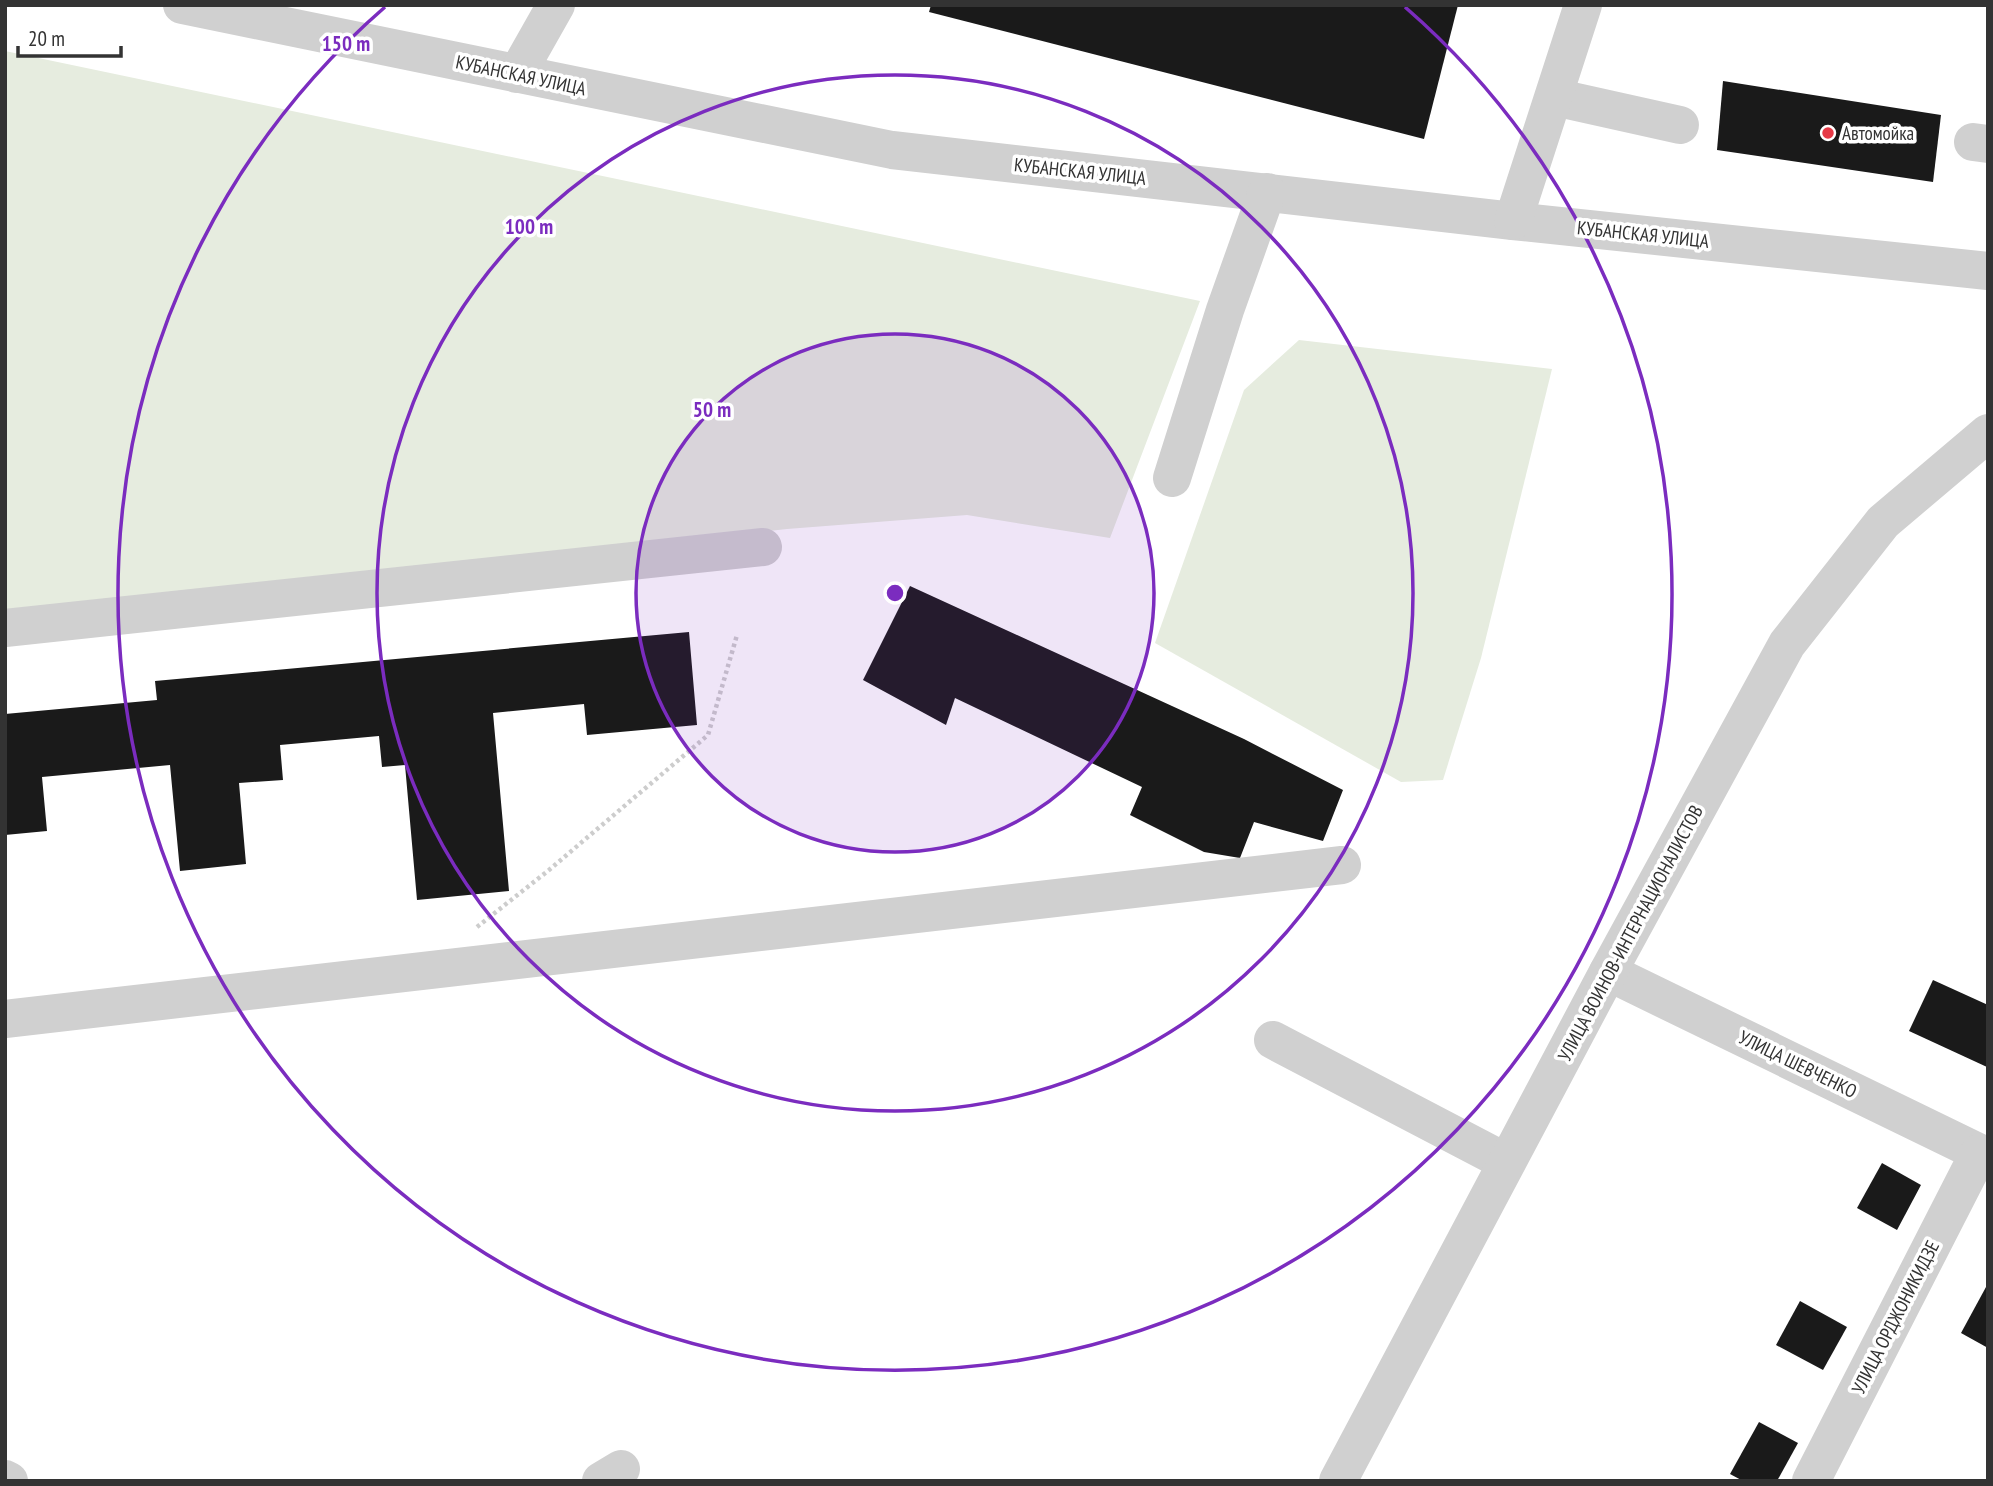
<svg xmlns="http://www.w3.org/2000/svg" width="1993" height="1486" viewBox="0 0 1993 1486" font-family="'PT Sans Narrow',sans-serif">
<style>
.green{fill:#e6ecdf}
.building{fill:#1a1a1a}
.lines{fill:none;stroke-linecap:round;stroke-linejoin:round}
.path{stroke:#cdcdcd;stroke-width:4.5;stroke-dasharray:3.5 3.5;stroke-linecap:butt}
.minor{stroke:#d0d0d0;stroke-width:38}
.ring{fill:none;stroke:#7b2cbf;stroke-width:3.5}
.poi-dot{fill:#e63946;stroke:#fff;stroke-width:2.5}
.labels{text-anchor:middle;dominant-baseline:central;stroke-width:7;stroke-linejoin:round;paint-order:stroke}
.street-label{font-size:19px;fill:#333;stroke:#fff}
.poi-label{font-size:19px;fill:#333;stroke:#fff;text-anchor:start}
.centre{fill:#7b2cbf;stroke:#fff;stroke-width:3.5}
.ring-label{font-size:21px;text-anchor:middle;font-weight:bold;fill:#7b2cbf;stroke:#fff;stroke-width:7;stroke-linejoin:round;paint-order:stroke}
</style>
<rect width="100%" height="100%" fill="#fff"/>
<g class="green">
<path d="M5,51L1200,301L1110,538L967,515L787,529L5,616Z"/>
<path d="M1299,340L1552,369L1481,658L1443,780L1401,782L1155,643L1244,390Z"/>
</g>
<g class="building">
<path d="M931,5H1458L1424,139L929,12Z"/>
<path d="M1723,81L1941,115L1933,182L1717,150Z"/>
<path d="M910,586L1244,739L1343,790L1323,841L1254,822L1240,858L1204,852L1130,815L1142,787L955,698L946,725L863,680Z"/>
<path d="M689,632L697,725L587,735L584,704L493,713L509,891L417,900L405,765L382,767L379,736L280,745L283,780L239,783L246,864L180,871L170,765L42,777L47,831L5,835V714L157,700L155,681Z"/>
<path d="M1933,980L1988,1005L1987,1067L1909,1031Z"/>
<path d="M1882,1163L1921,1185L1897,1230L1857,1208Z"/>
<path d="M1986,1287L1988,1288V1348L1961,1333Z"/>
<path d="M1800,1301L1847,1327L1823,1370L1776,1345Z"/>
<path d="M1759,1422L1798,1443L1777,1481H1743L1730,1474Z"/>
</g>
<g class="lines">
<path class="path" d="M477,927L549,870L708,735L737,635"/>
<g class="minor">
<path d="M182,5L892,150L1513,221L1988,271"/>
<path d="M517,74L556,5"/>
<path d="M1554,97L1680,125"/>
<path d="M1973,142L1988,144"/>
<path d="M1513,221L1583,5"/>
<path d="M1172,478L1225,310L1267,192"/>
<path d="M5,628L763,547"/>
<path d="M1608,972L1988,1157"/>
<path d="M5,1019L1342,865"/>
<path d="M1273,1040L1506,1162"/>
<path d="M5,1479L9,1481"/>
<path d="M601,1481L621,1469"/>
<path d="M1338,1481L1608,972L1787,644L1883,522L1988,433"/>
<path d="M1811,1481L1979,1153"/>
</g>
</g>
<circle cx="895" cy="593" r="259" fill="#7b2cbf" fill-opacity=".12"/>
<g class="ring">
<circle cx="895" cy="593" r="259"/>
<circle cx="895" cy="593" r="518"/>
<path d="M1405 7A777 777 0 1 1 385 7"/>
</g>
<circle class="poi-dot" cx="1828" cy="133" r="7"/>
<g class="labels">
<g class="street-label">
<text transform="translate(521 75) rotate(12)">КУБАНСКАЯ УЛИЦА</text>
<text transform="translate(1080 171) rotate(6)">КУБАНСКАЯ УЛИЦА</text>
<text transform="translate(1643 234) rotate(6)">КУБАНСКАЯ УЛИЦА</text>
<text transform="translate(1630 933) rotate(-62)">УЛИЦА ВОИНОВ-ИНТЕРНАЦИОНАЛИСТОВ</text>
<text transform="translate(1798 1064) rotate(26)">УЛИЦА ШЕВЧЕНКО</text>
<text transform="translate(1895 1317) rotate(-63)">УЛИЦА ОРДЖОНИКИДЗЕ</text>
</g>
<g class="poi-label">
<text x="1842" y="133">Автомойка</text>
</g>
</g>
<circle cx="895" cy="593" r="10" class="centre"/>
<g class="ring-label">
<text x="346" y="51">150 m</text>
<text x="529" y="234">100 m</text>
<text x="712" y="417">50 m</text>
</g>
<rect width="1993" height="1486" fill="none" stroke="#333333" stroke-width="14"/>
<path d="M18 46v10h103v-10" fill="none" stroke="#333333" stroke-width="3.5"/>
<text x="28" y="46" font-size="21" fill="#333333" stroke="#ffffff" stroke-width="5" paint-order="stroke">20 m</text>
</svg>
